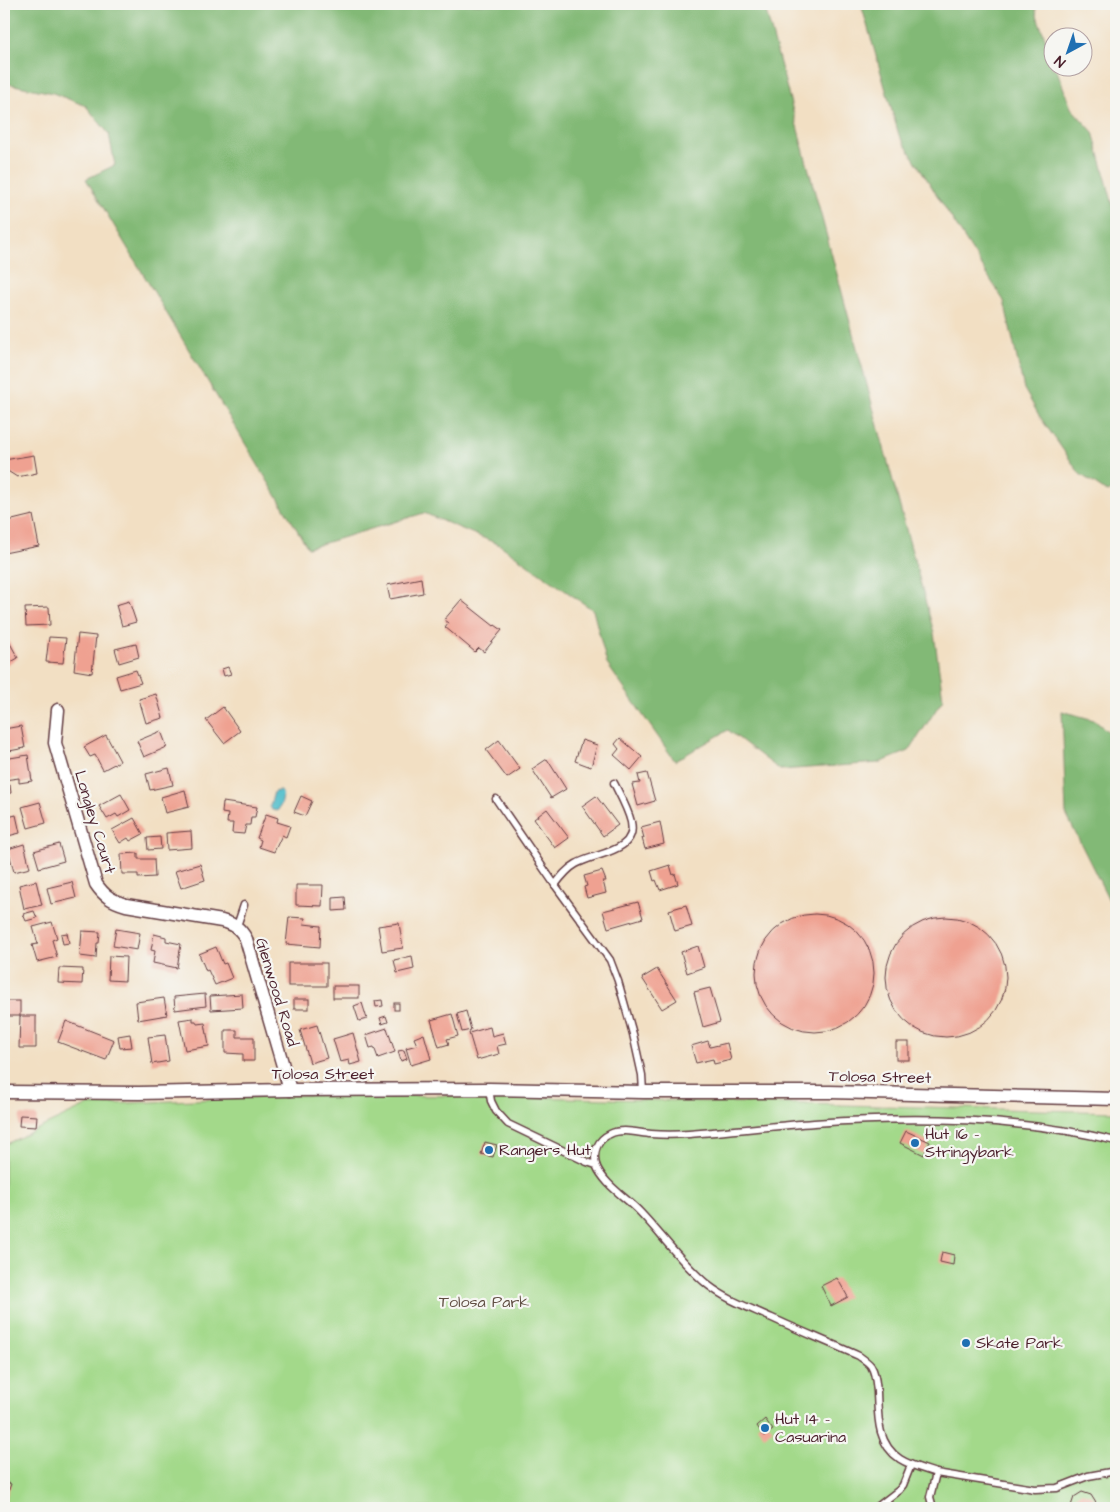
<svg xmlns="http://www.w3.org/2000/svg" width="1120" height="1512" viewBox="0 0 1120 1512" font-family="'Architects Daughter',sans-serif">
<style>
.green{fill:#a3d98a;stroke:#767c5a}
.forest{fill:#82b976;stroke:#666c50}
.water{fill:#50bdca;stroke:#4d6e7a}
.building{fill:#efa191}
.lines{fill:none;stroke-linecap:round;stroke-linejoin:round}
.lane-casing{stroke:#633c42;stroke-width:9}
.street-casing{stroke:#633c42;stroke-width:15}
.lane{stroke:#fff;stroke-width:6}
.street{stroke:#fff;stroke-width:12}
.poi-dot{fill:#1f6fb2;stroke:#f6f6f2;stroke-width:2}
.labels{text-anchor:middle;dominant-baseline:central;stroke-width:4.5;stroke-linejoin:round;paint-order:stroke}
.street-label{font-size:16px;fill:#4a1f2b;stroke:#f6f6f2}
.poi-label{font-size:16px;fill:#4a1f2b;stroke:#f6f6f2;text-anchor:start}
.park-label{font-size:16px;fill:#604e43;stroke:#f6f6f2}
</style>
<rect width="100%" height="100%" fill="#f6f6f2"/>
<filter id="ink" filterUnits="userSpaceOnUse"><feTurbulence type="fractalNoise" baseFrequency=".02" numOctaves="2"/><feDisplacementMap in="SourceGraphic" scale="10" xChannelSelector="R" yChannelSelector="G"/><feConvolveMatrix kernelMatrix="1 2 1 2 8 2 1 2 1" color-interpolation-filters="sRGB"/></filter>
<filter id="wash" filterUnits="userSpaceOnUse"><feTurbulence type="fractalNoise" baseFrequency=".0096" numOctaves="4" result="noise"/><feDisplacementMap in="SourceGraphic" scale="20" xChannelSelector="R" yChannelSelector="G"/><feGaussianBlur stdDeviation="1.12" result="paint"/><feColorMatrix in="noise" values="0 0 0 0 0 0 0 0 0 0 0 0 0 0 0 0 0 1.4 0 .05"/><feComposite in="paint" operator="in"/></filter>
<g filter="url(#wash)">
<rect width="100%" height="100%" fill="#f2dfc3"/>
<path class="green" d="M298,1095L489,1096L1116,1112V1508H4V1145L88,1105Z"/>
<g class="forest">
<path d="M4,4H764L934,633L943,699L909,751L879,763L780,770L728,730L675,761L607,664L593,610L500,545L424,513L308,548L86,179L115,165L109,134L86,106L53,93L4,83Z"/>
<path d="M861,4H1035C1037,26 1052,45 1052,68H1056L1071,108L1093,132L1116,216V488L1107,492L1080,474L1040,417L1024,389L1004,301L899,135Z"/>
<path d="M1062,711L1094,720L1116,738V914L1066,814Z"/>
</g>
<path class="water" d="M277,791H281C285,796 281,807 277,811L272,810L270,806L274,792Z"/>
<g id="blocks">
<g class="building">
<path d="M34,455L37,473L17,477L6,470L4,460Z"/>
<path d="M33,515L39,546L4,553V522Z"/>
<path d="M421,578L423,593L390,599L387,585Z"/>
<path d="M461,600L494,626L495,625L502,630L484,652L479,648L475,652L445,627L448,623L444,620Z"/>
<path d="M129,601L136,622L122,626L116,605Z"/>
<path d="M49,607L50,625L26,626L25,608Z"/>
<path d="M78,634L96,636L92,673L74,670Z"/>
<path d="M6,636L18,658L4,666V637Z"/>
<path d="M49,637L66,638L63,663L46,662Z"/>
<path d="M136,644L139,657L119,663L115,649Z"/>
<path d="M228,667L231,674L224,676L222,669Z"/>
<path d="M136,670L141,683L120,689L116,676Z"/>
<path d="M4,689L7,701L5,702L7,711H4Z"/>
<path d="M156,694L163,718L146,723L139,699Z"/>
<path d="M223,707L240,731L224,743L206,720Z"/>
<path d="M21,726L25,748L4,752V729Z"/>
<path d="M161,731L167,747L144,757L137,741Z"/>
<path d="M106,735L120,761L103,770L95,755L90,757L84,747Z"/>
<path d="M620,738L642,757L631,770L614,755L619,749L615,744Z"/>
<path d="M499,740L520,769L507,778L486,750Z"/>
<path d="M582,740L597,745L591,767L575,761Z"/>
<path d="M28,755L32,781L19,783V778L4,780V759Z"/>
<path d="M547,759L566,789L551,798L532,769Z"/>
<path d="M169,768L173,785L150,790L146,774Z"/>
<path d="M647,773L655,801L638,806L632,784L640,783L638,775Z"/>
<path d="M10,785L11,793L4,794V786Z"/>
<path d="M185,790L189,807L165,813L161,797Z"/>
<path d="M121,794L130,810L118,817L116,814L107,819L99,806Z"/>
<path d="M301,796L312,801L305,816L294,812Z"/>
<path d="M596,796L618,825L603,836L582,806Z"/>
<path d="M40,802L46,823L28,828L22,807Z"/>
<path d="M223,802L257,807L255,817H251L250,825H246L244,834L232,833L233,823H227L228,814L222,813Z"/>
<path d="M547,809L569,838L555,848L534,819Z"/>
<path d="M266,814L278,818L277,822L290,826L286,837L282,835L274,852L259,847L261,840L257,838Z"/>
<path d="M16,815L20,833L4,837V818Z"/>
<path d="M134,818L143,834L130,841L128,838L120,843L112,830Z"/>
<path d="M660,822L664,844L645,849L642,838H644L641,827Z"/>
<path d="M191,831L192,848L167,850L166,833Z"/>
<path d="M160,837L161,849L148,850L147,838Z"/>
<path d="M24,844L30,868L14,872L8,849Z"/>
<path d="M59,844L64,861L39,868L34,851Z"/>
<path d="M138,853V859H154L155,877L138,878V874H122L121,854Z"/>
<path d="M200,864L205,880L181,888L175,871Z"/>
<path d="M670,865L673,875L675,874L678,884L660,890L656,880L654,881L651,871Z"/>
<path d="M602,871L606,881H603L606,893L587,898L584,887L587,886L584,876Z"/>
<path d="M36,881L42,905L24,909L19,885Z"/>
<path d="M72,882L76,898L51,904L47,888Z"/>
<path d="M296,885H323L322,906L296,905Z"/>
<path d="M345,897L346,910L333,911V898Z"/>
<path d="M638,902L643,918L608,928L603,911Z"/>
<path d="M686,905L692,926L675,931L669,910Z"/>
<path d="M34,911L37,918L26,921L23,914Z"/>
<circle cx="815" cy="973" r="59"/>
<path d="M289,917L305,918L304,924L321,926L320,947L286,944Z"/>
<circle cx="946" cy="977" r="60"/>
<path d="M52,922L57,938L52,940L57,957L37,962L32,945L38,944L33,927Z"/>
<path d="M399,923L403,948L382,951L378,926Z"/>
<path d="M116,929L140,933L137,950L113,946Z"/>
<path d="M82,931L100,932L99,943H97L96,958L80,956Z"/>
<path d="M67,933L69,943L63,944L61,934Z"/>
<path d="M154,934L166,937V941L181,944L177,968L153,963L155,951L151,950Z"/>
<path d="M698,946L704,967L687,973L681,952Z"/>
<path d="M216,947L223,964L226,963L232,978L215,985L208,970L206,971L199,954Z"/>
<path d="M109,956L126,957L125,981L108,980Z"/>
<path d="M412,956L414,969L397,973L394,960Z"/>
<rect x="288" y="963" width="39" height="23"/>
<path d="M59,968L83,969L82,984L58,983Z"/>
<path d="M657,969L677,1000L662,1009L642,978Z"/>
<rect x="333" y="986" width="26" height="12"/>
<path d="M710,988L720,1022L703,1027L694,992Z"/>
<path d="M205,994L206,1006L175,1010L174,997Z"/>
<path d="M242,994L243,1008L211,1010L210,996Z"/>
<path d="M164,998L167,1015L138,1020L136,1002Z"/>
<rect x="294" y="999" width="15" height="10"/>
<path d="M382,1000L383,1006L376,1007L375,1001Z"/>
<rect x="4" y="1001" width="16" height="15"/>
<path d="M362,1003L367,1019L359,1021L354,1006Z"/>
<rect x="394" y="1003" width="5" height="7"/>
<path d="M466,1011L471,1030L462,1032L457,1014Z"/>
<path d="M452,1014L458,1036L447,1039L449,1044L439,1047L431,1020Z"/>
<path d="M20,1016H36V1048H19Z"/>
<path d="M386,1016L388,1022L382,1024L380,1018Z"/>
<path d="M193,1018V1021H196L197,1024L205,1023L209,1046L185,1050L179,1020Z"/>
<path d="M66,1021L114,1040L106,1060L58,1042Z"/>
<path d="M317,1025L327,1058L310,1063L300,1030Z"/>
<path d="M490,1027L492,1036L503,1033L506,1044L497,1046L499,1054L477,1060L469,1033Z"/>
<path d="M387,1028L395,1052L378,1058L374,1047L370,1048L366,1035Z"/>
<path d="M225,1030H237V1037H254V1061H243V1054L225,1053Z"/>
<path d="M353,1033L361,1062L350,1065L349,1060L340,1062L333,1039Z"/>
<path d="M130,1034L132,1047L120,1048L118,1036Z"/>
<path d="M424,1034L431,1059L411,1065L406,1048L417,1045L414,1038Z"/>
<path d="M165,1035L169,1061L152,1064L148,1037Z"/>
<path d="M708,1041L710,1047L727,1043L731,1060L714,1064L713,1059L696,1063L691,1046Z"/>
<rect x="896" y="1042" width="13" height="18"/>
<path d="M404,1050L407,1059L401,1061L398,1051Z"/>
<path d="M20,1115L37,1116L36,1127L19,1126Z"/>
<path d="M906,1131L930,1142L924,1155L900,1143Z"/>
<path d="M485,1142L497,1145L493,1157L481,1154Z"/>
<path d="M942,1252L954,1255L953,1265L940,1262Z"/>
<path d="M837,1278L848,1297L831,1306L821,1286Z"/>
<path d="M765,1419L773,1430L764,1436L757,1426Z"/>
<path d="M4,1481L11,1484L4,1503Z"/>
<path d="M1082,1492L1091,1495L1096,1503L1095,1508H1072L1071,1506L1074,1497Z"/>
</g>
</g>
</g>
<g filter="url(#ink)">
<use href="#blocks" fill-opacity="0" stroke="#633c42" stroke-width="1"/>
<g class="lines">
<defs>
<g id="lane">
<path d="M496,799L555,885L610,960L618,981L633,1034L642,1075L643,1092"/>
<path d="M555,885C561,877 567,869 576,864C595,853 638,852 631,822C628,809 620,795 614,783"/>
<path d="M237,926L244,905"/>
<path d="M489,1089L491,1101L496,1111L508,1124L587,1162L596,1165C604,1185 626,1197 640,1212C663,1236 682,1264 708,1285C727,1300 750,1308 772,1318C801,1331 830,1343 859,1356C863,1359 868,1362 871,1366C876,1374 876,1384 877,1392C878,1417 877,1444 900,1459C911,1466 924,1469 936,1473L930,1497L933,1508"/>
<path d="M596,1165C593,1152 597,1140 610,1134C622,1128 638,1133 651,1134C663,1135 676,1135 689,1134C731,1131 772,1126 814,1123C914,1116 1018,1117 1116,1141"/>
<path d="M936,1473L1035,1489L1057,1488L1088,1476L1116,1471"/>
<path d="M877,1507L899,1490L903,1485L911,1465"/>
</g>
<g id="street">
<path d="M58,710L55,743L96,884C104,896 112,901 126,905L222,921C234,924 240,928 246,939L290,1090"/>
<path d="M4,1092L139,1093L290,1090L489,1089L643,1092H830L1116,1099"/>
</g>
</defs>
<use href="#lane" class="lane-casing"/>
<use href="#street" class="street-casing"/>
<use href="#lane" class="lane"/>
<use href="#street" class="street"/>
</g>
</g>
<g class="poi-dot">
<circle cx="915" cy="1143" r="5"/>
<circle cx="489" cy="1150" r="5"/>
<circle cx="966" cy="1343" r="5"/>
<circle cx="765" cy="1428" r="5"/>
</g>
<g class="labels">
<g class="street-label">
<text transform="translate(95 822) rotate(73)">Longley Court</text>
<text transform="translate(277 992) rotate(73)">Glenwood Road</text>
<text x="323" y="1074">Tolosa Street</text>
<text transform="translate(880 1077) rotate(1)">Tolosa Street</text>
</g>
<g class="poi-label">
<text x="925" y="1134">Hut 16 -<tspan x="925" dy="18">Stringybark</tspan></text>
<text x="499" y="1150">Rangers Hut</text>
<text x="976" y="1343">Skate Park</text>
<text x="775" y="1419">Hut 14 -<tspan x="775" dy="18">Casuarina</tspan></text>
</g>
<g class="park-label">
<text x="484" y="1302">Tolosa Park</text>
</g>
</g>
<rect width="1120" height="1512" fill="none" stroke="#f6f6f2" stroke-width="20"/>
<g transform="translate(1068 52) rotate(220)"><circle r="24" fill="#f6f6f2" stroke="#b1a0a2"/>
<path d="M0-4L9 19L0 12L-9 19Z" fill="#1f6fb2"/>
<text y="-8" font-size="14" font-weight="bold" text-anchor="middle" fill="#4a1f2b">N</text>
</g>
</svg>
